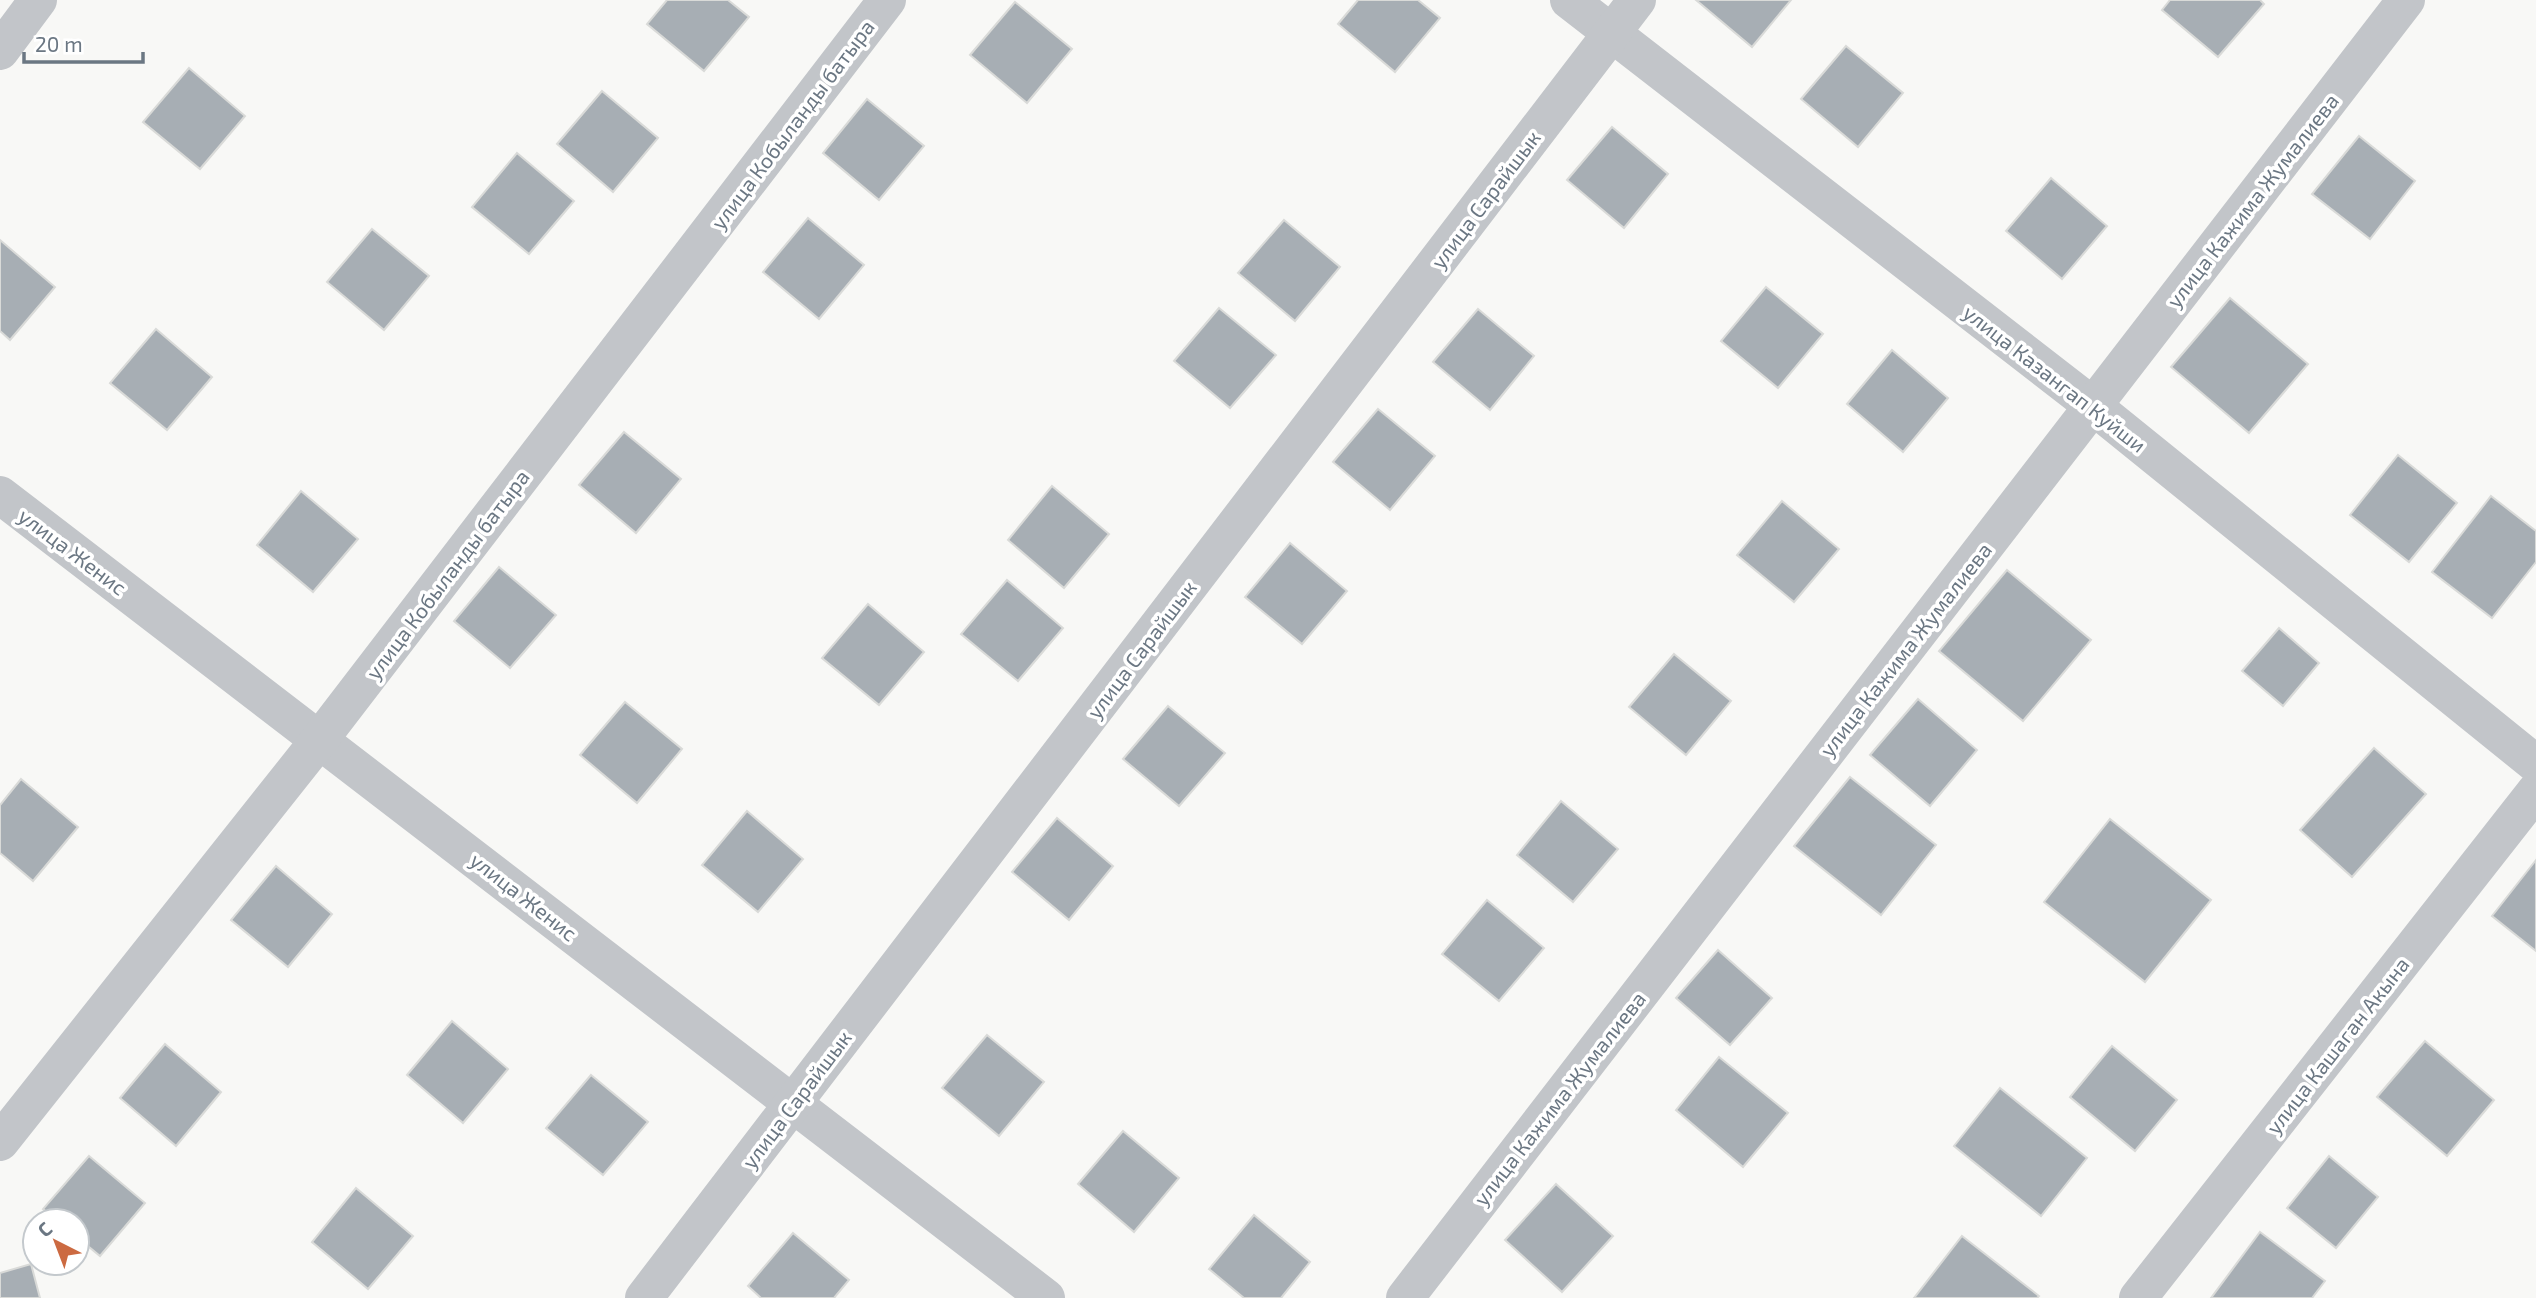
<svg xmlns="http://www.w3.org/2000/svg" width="2536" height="1298" viewBox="0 0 2536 1298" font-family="'Exo 2',sans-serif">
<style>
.building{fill:#a7aeb4;stroke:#d9dad8;stroke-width:2}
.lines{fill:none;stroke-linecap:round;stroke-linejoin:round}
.minor{stroke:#c2c5c9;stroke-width:38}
.labels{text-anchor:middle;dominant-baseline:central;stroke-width:7;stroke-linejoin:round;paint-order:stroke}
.street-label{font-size:21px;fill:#6b7783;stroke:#fff}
</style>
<rect width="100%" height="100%" fill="#f8f8f6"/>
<g class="building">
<path d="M667,0H728L749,17L704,71L647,24Z"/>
<path d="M1358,0H1418L1440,18L1395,72L1338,24Z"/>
<path d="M1696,0H1791L1752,47Z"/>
<path d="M2170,0H2260L2264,4L2218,57L2162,10Z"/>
<path d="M1015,2L1072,49L1027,103L970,55Z"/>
<path d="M1846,46L1903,93L1858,147L1801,99Z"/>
<path d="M189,68L245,116L200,169L143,122Z"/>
<path d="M602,91L658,138L613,192L557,144Z"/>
<path d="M867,99L924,146L879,200L823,153Z"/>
<path d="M1612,127L1668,174L1624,228L1567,180Z"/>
<path d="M2359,136L2415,181L2370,239L2312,194Z"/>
<path d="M517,153L574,201L529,254L472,207Z"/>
<path d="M2051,178L2107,226L2062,279L2006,231Z"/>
<path d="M808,218L864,265L819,319L763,272Z"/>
<path d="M1284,220L1340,267L1295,321L1238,273Z"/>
<path d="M372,229L429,276L384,330L327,282Z"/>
<path d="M0,240L55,287L10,340L0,331Z"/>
<path d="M1766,287L1823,334L1778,388L1721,341Z"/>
<path d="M2230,298L2308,364L2249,433L2171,367Z"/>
<path d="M1219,308L1276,355L1230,408L1174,361Z"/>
<path d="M1478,309L1534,356L1490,410L1433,362Z"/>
<path d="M156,329L212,377L167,430L110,383Z"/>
<path d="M1892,350L1948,398L1903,452L1847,404Z"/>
<path d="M1378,409L1435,456L1390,510L1333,462Z"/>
<path d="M624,432L681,479L636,533L579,485Z"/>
<path d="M2398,455L2457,503L2409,562L2350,515Z"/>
<path d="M1052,486L1109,534L1064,588L1008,540Z"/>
<path d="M301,491L358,539L313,592L257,545Z"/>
<path d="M2491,496L2536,531V562L2492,618L2432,572Z"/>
<path d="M1782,501L1839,549L1794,602L1737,555Z"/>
<path d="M1290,543L1347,591L1302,644L1245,597Z"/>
<path d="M499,567L556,615L510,668L454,621Z"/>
<path d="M2007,570L2091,640L2023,721L1939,651Z"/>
<path d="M1007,580L1063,628L1018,681L961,634Z"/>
<path d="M868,604L924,652L879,705L822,658Z"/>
<path d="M2279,628L2319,663L2283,706L2242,671Z"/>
<path d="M1674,654L1731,701L1686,755L1629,707Z"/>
<path d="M1918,699L1977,750L1930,806L1870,755Z"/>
<path d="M625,702L682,749L637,803L580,755Z"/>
<path d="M1168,706L1225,753L1179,806L1123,759Z"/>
<path d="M2374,748L2426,794L2352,877L2300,830Z"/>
<path d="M1850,777L1936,845L1881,915L1794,846Z"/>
<path d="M21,779L78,827L33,881L0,853V805Z"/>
<path d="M1561,801L1618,849L1573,902L1517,855Z"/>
<path d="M747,811L803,859L758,912L702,865Z"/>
<path d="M1057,818L1113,866L1069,920L1012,872Z"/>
<path d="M2110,819L2211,900L2145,982L2044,902Z"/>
<path d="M2536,860V951L2492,916Z"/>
<path d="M276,866L332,914L288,967L231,920Z"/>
<path d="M1487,900L1544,948L1499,1001L1442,954Z"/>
<path d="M1718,950L1772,998L1730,1045L1676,998Z"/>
<path d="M452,1021L508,1069L463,1123L407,1075Z"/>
<path d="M987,1035L1044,1082L999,1136L942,1088Z"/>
<path d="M2425,1041L2494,1100L2447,1156L2377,1097Z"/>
<path d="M165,1044L221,1092L176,1146L120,1098Z"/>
<path d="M2112,1046L2177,1100L2135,1151L2070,1097Z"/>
<path d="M1719,1057L1788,1113L1743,1167L1676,1110Z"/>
<path d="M591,1075L648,1122L603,1175L546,1128Z"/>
<path d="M2000,1088L2087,1158L2041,1216L1954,1146Z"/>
<path d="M1123,1131L1179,1178L1134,1232L1078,1184Z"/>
<path d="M89,1156L145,1203L100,1256L77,1237V1221H58L43,1209Z"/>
<path d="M2329,1156L2378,1197L2336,1248L2287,1208Z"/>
<path d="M1556,1184L1613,1236L1562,1292L1505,1240Z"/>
<path d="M356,1188L413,1236L368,1289L312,1242Z"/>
<path d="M1254,1215L1310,1262L1281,1298H1244L1209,1269Z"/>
<path d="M2260,1232L2325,1281L2312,1298H2211Z"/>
<path d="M793,1233L849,1280L834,1298H761L748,1286Z"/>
<path d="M1962,1236L2039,1296L2037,1298H1914Z"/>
<path d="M31,1264L40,1298H0V1273Z"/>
</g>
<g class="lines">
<g class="minor">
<path d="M1569,0L2093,406L2536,764"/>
<path d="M0,51L38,0"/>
<path d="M0,495L1046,1298"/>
<path d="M0,1142L320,739L887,0"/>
<path d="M644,1298L1637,0"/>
<path d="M1405,1298L2406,0"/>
<path d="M2138,1298L2536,791"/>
</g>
</g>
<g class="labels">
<g class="street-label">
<text transform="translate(792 124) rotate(-53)">улица Кобыланды батыра</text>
<text transform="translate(1485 199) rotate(-53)">улица Сарайшык</text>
<text transform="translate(2252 200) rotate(-52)">улица Кажима Жумалиева</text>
<text transform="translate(2055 378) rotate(38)">улица Казангап Куйши</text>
<text transform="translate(73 551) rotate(37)">улица Женис</text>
<text transform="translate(447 574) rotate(-53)">улица Кобыланды батыра</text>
<text transform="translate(1141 649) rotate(-53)">улица Сарайшык</text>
<text transform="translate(1905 649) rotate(-52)">улица Кажима Жумалиева</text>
<text transform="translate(524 896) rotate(38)">улица Женис</text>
<text transform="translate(2337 1045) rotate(-52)">улица Кашаган Акына</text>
<text transform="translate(1559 1098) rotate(-52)">улица Кажима Жумалиева</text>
<text transform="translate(796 1099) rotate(-53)">улица Сарайшык</text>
</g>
</g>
<g transform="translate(56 1242) rotate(318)"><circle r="33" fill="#ffffff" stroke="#c4c9cd" stroke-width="2"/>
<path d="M0-5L12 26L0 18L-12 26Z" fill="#cc6a41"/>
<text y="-10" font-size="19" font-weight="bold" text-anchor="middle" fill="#6b7783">С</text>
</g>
<path d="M24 52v10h119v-10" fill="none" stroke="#6b7783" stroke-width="3.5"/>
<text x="35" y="52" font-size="21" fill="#6b7783" stroke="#ffffff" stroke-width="5" paint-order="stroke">20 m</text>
</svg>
